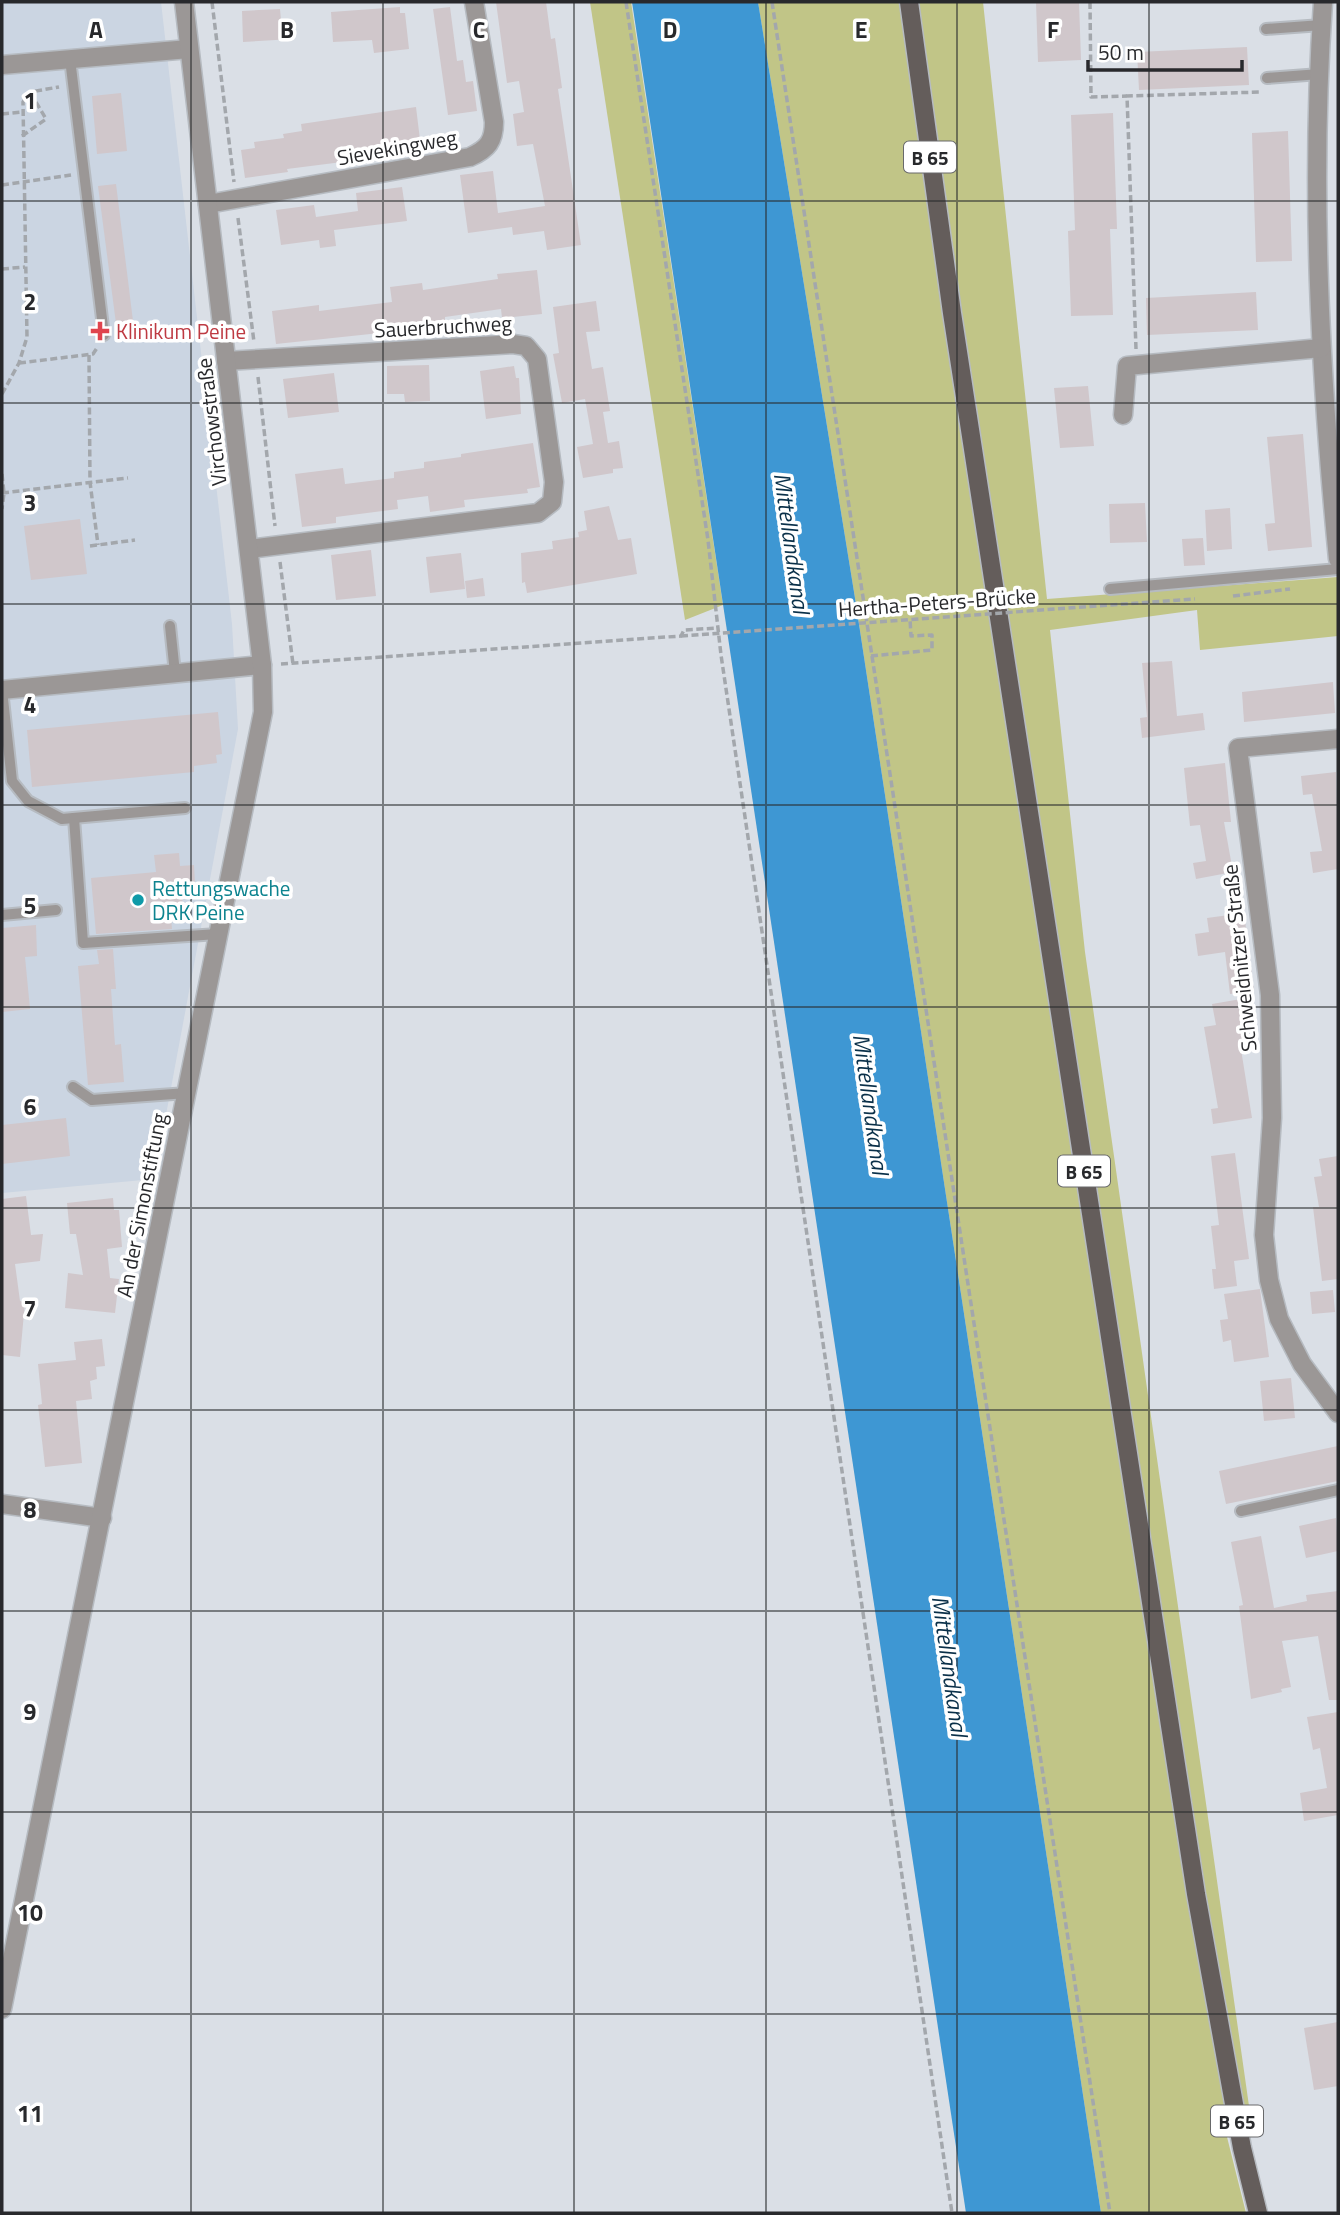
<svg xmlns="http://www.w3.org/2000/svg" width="1340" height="2215" viewBox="0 0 1340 2215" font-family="'Titillium Web',sans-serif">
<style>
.built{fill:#cbd5e2}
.green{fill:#c1c587}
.water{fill:#3e97d3}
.building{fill:#d0c7cb}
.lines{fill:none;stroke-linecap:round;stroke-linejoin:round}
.lane-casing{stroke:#b6bbc1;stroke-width:14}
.street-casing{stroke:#b6bbc1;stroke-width:21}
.primary-casing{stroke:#b6bbc1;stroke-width:21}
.path{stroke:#a3a7ac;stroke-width:3.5;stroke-dasharray:7 3.5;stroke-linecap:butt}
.lane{stroke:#9b9796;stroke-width:10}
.street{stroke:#9b9796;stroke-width:18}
.primary{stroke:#645d5b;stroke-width:18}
.path-bridge{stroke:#a3a7ac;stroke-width:3.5;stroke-dasharray:7 3.5;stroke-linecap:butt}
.grid{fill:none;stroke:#28292c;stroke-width:2;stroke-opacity:0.55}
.health-dot{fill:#e0444e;stroke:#fff;stroke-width:2.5}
.culture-dot{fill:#0f9aa8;stroke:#fff;stroke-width:2.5}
.labels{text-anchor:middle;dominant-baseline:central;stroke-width:7;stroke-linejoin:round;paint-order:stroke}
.shield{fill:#fff;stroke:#68696b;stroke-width:2}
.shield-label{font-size:19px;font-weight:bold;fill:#28292c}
.street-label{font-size:21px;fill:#28292c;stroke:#fff}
.health-label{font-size:21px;fill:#be3a42;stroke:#fff;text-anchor:start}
.culture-label{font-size:21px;fill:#0d838f;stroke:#fff;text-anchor:start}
.water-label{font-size:23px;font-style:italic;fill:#0a3049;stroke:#fff}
.grid-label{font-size:23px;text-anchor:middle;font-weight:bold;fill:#28292c;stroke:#fff;stroke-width:7;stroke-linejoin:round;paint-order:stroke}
</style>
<rect width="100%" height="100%" fill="#dadfe6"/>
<path class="built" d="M2,2H161L232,624L238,729L154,1179L2,1193Z"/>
<g class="green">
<path d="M590,2H631L723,605L685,620Z"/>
<path d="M758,2H983L1047,599L1338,577V636L1200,650L1197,610L1050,630L1085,952L1249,2106L1221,2113L1246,2213H1101L855,598Z"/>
</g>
<path class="water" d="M632,2H758L855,598L1101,2213H966Z"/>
<g class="building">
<path d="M496,2H546L551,39L555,38L562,88L558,89L581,245L547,250L544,231L513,235L512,227L468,233L460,175L493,171L498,213L545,206L533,144L517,146L513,114L524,112L519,81L507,83Z"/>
<path d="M1036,2H1079L1081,60L1038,62Z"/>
<path d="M400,7V13H405L409,49L374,53L372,40L333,42L331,12Z"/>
<path d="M450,7L457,61L463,60L466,82L473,81L477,111L448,115L433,9Z"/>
<path d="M280,9L281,20L292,19L293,39L243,42L242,11Z"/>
<path d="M1247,47L1249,85L1139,90L1137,52Z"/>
<path d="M121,93L127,151L97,154L92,96Z"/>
<path d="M416,107L421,148L350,156V161L287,169L288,172L245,178L241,150L255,148L254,142L284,138L283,134L302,131L301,124Z"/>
<path d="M1113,113L1117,229H1110L1113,315L1071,316L1068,231L1075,230L1071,115Z"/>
<path d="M1288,131L1292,261L1256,262L1252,133Z"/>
<path d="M116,184L134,329L117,331L98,186Z"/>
<path d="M402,187L407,221L334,230L336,246L320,248L319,240L281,245L276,210L314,205L316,217L358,211L356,193Z"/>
<path d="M537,270L542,314L502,318L501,309L445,317V323L427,328L276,344L272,311L319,305V311L392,302L390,287L422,283L423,290L498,279L497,274Z"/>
<path d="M1256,292L1258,330L1147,335L1146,298Z"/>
<path d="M596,301L600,331L586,332L592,369L603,367L610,411L603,412L608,443L619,441L623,468L613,469V473L583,478L577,447L593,444L585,399L562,403L553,354L559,353L553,307Z"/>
<path d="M429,365L430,401L405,402L404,394H387V366Z"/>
<path d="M514,366L516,378H519L521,414L486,419L480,371Z"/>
<path d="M334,373L339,412L288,418L283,379Z"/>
<path d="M1088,386L1094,446L1060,448L1054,388Z"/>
<path d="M1303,434L1312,547L1268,551L1265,524L1275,523L1267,437Z"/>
<path d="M533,443L540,487L527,489L528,493L464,500L465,507L430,512L428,496L397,500L398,509L336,517V523L302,527L295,474L343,468L345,484L394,478V472L424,468V462L461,457V454Z"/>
<path d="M1145,503L1147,542L1110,543L1109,504Z"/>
<path d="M609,506L618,540L631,538L637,574L527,593L525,582L522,583L521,553L553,549L552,541L579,537L578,532L587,530L584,511Z"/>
<path d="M1230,508L1232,549L1207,551L1205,510Z"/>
<path d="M80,519L87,574L31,580L24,526Z"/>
<path d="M1203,538L1205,565L1184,566L1182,539Z"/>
<path d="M371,550L376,596L336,600L331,555Z"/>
<path d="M461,553L465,589L430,593L426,557Z"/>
<path d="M483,578L485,596L467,598L465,581Z"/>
<path d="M1172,661L1177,716L1203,713L1205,730L1142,738L1140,718L1147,717L1142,663Z"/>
<path d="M1333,682L1335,713L1244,722L1242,692Z"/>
<path d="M218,712L222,754L216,755L217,763L194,766V772L32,787L27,730Z"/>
<path d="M1225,763L1231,822H1224L1233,872L1196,879L1193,863L1206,861L1200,825L1190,826L1184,768Z"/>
<path d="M1336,772L1338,869L1313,873L1310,852L1322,851L1312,794L1303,795L1301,776Z"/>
<path d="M179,853L180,866L194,865L195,883L181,885L184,916L171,917L172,929L96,934L91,878L156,872L154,855Z"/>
<path d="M1244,913L1254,991L1230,994L1225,952L1198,956L1195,934L1209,932L1207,918Z"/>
<path d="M36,925L37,956L25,957L30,1009L2,1012V928Z"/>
<path d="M113,949L116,989H111L115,1045L121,1044L124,1082L88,1085L78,966L99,964L97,950Z"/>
<path d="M1241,999L1248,1041L1240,1043L1252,1118L1213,1124L1211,1109L1218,1108L1204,1027L1216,1025L1212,1004Z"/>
<path d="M66,1118L70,1156L2,1164V1125Z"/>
<path d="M1235,1153L1249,1259L1234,1261L1237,1286L1214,1289L1212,1269H1216L1211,1226L1219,1225L1211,1156Z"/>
<path d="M1338,1156V1279L1322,1281L1313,1207H1319L1314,1177L1322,1176L1319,1159Z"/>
<path d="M26,1196L31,1235L43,1234L40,1261L15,1264L20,1301L25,1302L20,1357L2,1355V1199Z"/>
<path d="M113,1198L114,1210H119L122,1247L107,1249L110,1278L119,1279L115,1313L65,1308L68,1273L83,1275L76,1234H70L67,1203Z"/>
<path d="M1260,1289L1269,1357L1234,1362L1231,1340L1223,1342L1220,1320L1228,1319L1224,1294Z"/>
<path d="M1333,1290L1335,1312L1312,1314L1310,1292Z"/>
<path d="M102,1339L105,1366L96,1367L97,1379L90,1381L92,1399L76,1401L82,1463L45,1467L38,1405L42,1404L38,1364L76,1360L74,1342Z"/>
<path d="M1291,1378L1295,1418L1264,1421L1260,1381Z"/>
<path d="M1338,1446V1481L1226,1504L1219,1471Z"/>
<path d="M1336,1518L1338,1551L1306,1558L1299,1526Z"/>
<path d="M1261,1536L1274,1608L1307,1601L1306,1595L1338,1591V1700H1329L1318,1636L1282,1641L1291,1687L1281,1689L1282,1692L1251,1699L1239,1606L1243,1605L1231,1542Z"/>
<path d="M1338,1712V1815L1304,1821L1300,1793L1327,1788L1320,1748L1313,1750L1307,1717Z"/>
<path d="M1338,2022V2086L1314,2090L1304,2028Z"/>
</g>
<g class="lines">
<defs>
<g id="lane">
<path d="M1266,29L1322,25"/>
<path d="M70,59L104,335"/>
<path d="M1267,78L1320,74"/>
<path d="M1110,589L1338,569"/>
<path d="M170,626L175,673"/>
<path d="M2,690L12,781L28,801L62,819L185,808"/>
<path d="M74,818L83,943L218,934"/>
<path d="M2,915L56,910"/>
<path d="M73,1087L92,1100L187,1093"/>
<path d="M1241,1511L1338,1490"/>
</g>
<g id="street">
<path d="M1323,2C1310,188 1320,374 1338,559"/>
<path d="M2,65L189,49"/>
<path d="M208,204L470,157C488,149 494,141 494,122L474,2"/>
<path d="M226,361L513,344L526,346L537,359L554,482L552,502L538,513L249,549"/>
<path d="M1123,415L1127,366L1321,348"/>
<path d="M2,690L262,665"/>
<path d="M1338,739L1238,748L1270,995L1272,1118L1264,1235L1269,1280L1279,1319L1302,1364L1338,1413"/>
<path d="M2,1504L102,1518"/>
<path d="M2,2009L263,712L262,665L184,2"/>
</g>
<path id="primary" d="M909,2L952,313L1196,1894L1242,2148L1258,2213"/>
</defs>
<use href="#lane" class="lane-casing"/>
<use href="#street" class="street-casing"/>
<use href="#primary" class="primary-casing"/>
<g class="path">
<path d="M212,2L234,182"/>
<path d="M626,2L708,540L721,655L952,2213"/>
<path d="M772,2L1110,2213"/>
<path d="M1090,2L1091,97L1127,96"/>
<path d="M2,114L22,112"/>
<path d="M22,136L46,119L30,92"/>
<path d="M2,185L71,175"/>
<path d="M238,218L254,342"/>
<path d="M2,269L25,267"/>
<path d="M1136,349L1127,96L1262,92"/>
<path d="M89,355L90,482L98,545"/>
<path d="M19,363L93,354L97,348"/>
<path d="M258,377L275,526"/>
<path d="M2,394L19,363L27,337L23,102L30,92L59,87"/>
<path d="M2,474L4,493L2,509"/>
<path d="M2,493L128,478"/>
<path d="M90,546L135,540"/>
<path d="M280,562L293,664"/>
<path d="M1233,596L1290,589"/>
<path d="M871,656L932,650V635L911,636L910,619"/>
<path d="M281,664L681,636L684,630L718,628"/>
</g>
<use href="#lane" class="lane"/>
<use href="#street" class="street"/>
<use href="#primary" class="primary"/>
<path class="path-bridge" d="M681,636L1195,599"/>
</g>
<path class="grid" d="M191,2V2213M383,2V2213M574,2V2213M766,2V2213M957,2V2213M1149,2V2213M2,201H1338M2,403H1338M2,604H1338M2,805H1338M2,1007H1338M2,1208H1338M2,1410H1338M2,1611H1338M2,1812H1338M2,2014H1338"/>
<path class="health-dot" d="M96.5 320.5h7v7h7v7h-7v7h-7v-7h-7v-7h7z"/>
<circle class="culture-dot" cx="138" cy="900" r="7"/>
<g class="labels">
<g class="shield">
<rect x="904" y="141.5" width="52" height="31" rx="5"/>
<rect x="1058" y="1155.5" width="52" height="31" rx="5"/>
<rect x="1211" y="2105.5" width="52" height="31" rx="5"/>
</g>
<g class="shield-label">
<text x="930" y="157">B 65</text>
<text x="1084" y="1171">B 65</text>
<text x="1237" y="2121">B 65</text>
</g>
<g class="street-label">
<text transform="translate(397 147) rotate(-10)">Sievekingweg</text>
<text transform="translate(443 326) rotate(-3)">Sauerbruchweg</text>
<text transform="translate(211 422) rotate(-97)">Virchowstraße</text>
<text transform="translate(937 602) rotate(-4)">Hertha-Peters-Brücke</text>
<text transform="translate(1239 958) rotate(-96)">Schweidnitzer Straße</text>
<text transform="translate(141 1205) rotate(-79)">An der Simonstiftung</text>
</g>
<g class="health-label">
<text x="116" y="331">Klinikum Peine</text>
</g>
<g class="culture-label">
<text x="152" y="888">Rettungswache<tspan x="152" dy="24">DRK Peine</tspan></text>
</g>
<g class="water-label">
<text transform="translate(792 543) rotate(82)">Mittellandkanal</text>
<text transform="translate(871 1104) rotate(82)">Mittellandkanal</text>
<text transform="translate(950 1666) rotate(82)">Mittellandkanal</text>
</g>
</g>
<g class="grid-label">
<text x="96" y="38">A</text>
<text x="287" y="38">B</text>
<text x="479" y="38">C</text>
<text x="670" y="38">D</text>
<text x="861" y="38">E</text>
<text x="1053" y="38">F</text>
<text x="30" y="109">1</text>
<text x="30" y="310">2</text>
<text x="30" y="511">3</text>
<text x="30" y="713">4</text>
<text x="30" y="914">5</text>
<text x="30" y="1115">6</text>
<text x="30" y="1317">7</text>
<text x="30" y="1518">8</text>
<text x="30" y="1720">9</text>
<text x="30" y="1921">10</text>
<text x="30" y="2122">11</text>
</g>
<rect width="1340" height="2215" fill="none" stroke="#28292c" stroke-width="7"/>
<path d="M1088 60v10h154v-10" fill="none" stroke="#28292c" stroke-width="3.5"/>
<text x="1098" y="60" font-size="21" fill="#28292c" stroke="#ffffff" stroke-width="5" paint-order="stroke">50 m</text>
</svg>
